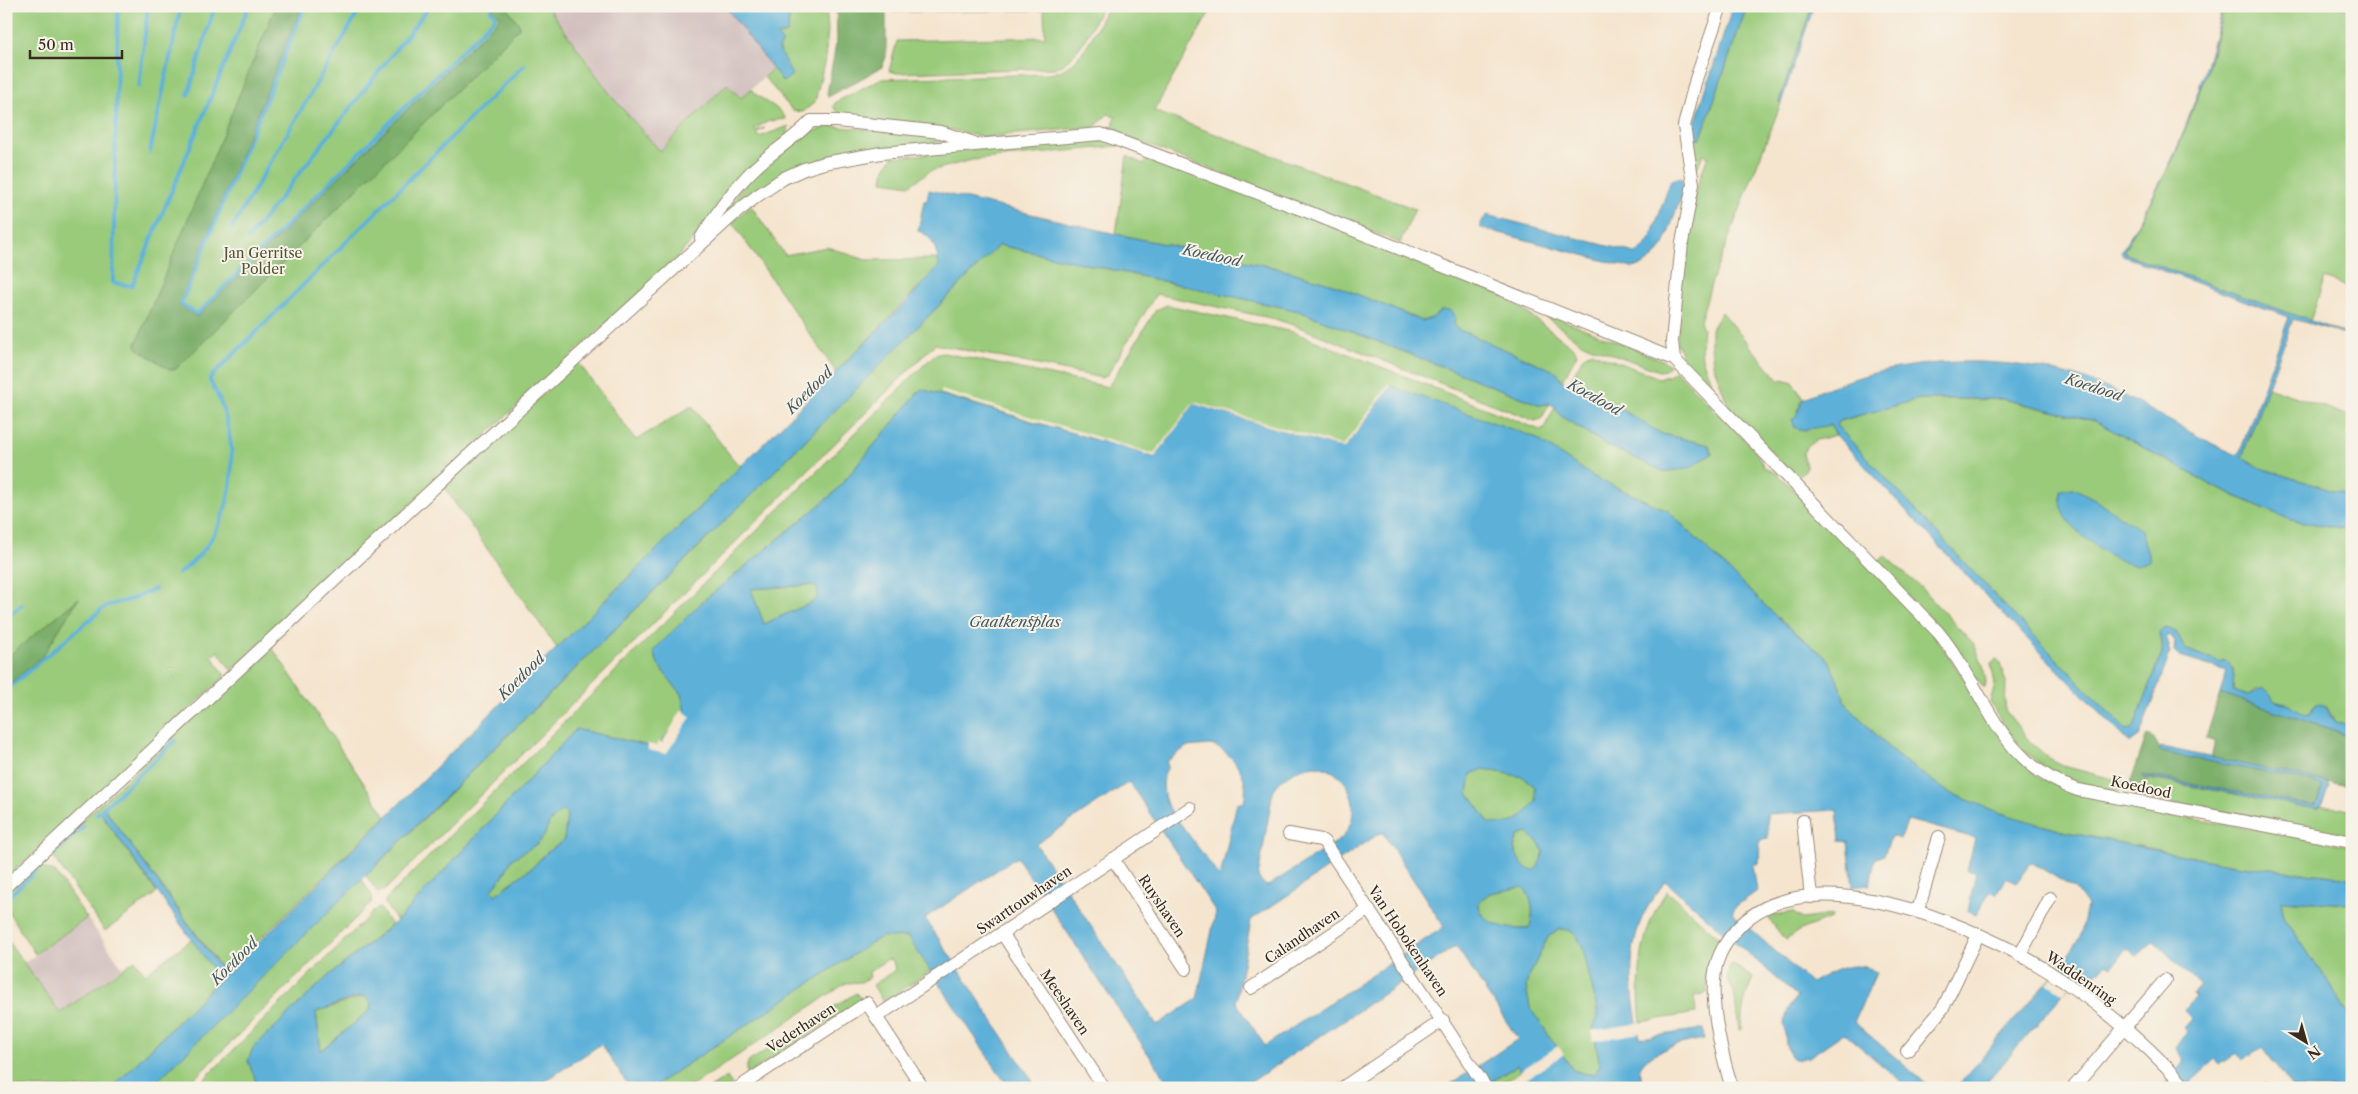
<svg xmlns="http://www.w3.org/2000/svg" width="2358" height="1094" viewBox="0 0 2358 1094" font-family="'Libre Caslon Text',serif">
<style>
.industrial{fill:#d1bfbd}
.green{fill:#9acb7a;stroke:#6a7a4c}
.forest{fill:#7baf6a;stroke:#5b6c44}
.water{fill:#5db1d9;stroke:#4c6e7c;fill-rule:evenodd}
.pier{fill:#f5e5cf}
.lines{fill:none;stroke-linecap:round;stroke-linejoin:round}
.stream{stroke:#5db1d9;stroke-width:4}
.minor-casing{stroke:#988876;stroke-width:14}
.minor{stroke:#fff;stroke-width:12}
.labels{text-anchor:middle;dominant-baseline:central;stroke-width:4;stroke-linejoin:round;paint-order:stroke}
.park-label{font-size:14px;fill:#535235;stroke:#f7f3e8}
.street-label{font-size:14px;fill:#3b2a1e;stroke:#f7f3e8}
.water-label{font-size:15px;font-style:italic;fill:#47595f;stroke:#f7f3e8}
</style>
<rect width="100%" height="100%" fill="#f7f3e8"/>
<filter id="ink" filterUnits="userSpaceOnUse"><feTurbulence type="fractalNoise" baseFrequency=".02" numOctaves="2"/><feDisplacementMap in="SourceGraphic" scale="10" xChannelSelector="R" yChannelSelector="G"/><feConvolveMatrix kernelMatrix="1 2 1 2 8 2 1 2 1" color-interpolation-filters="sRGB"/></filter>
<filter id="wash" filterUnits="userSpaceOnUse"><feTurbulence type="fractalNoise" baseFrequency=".0096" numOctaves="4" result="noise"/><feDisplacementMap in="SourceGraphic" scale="20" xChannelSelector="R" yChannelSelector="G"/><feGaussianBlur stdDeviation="1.12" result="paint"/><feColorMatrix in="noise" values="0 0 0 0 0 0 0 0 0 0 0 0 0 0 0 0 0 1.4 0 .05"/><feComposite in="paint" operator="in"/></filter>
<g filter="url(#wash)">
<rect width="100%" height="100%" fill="#f5e5cf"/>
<g class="industrial">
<path d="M547,6H725L773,68L741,98L727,84L660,151L612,97Z"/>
<path d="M87,918L123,968L60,1013L24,963Z"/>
</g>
<g class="green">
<path d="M6,6H547L612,97L660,151L727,84L741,98L751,89C760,101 780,106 786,119L769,121L754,129L755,131L765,128L756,133L759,137L789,126L786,138L671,264L231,670L218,651L212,656L225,676L6,879Z"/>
<path d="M791,6H826L828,30L825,59L815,102L803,112L793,111L764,77L773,68L783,82L777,35L787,33Z"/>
<path d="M892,6H1102C1091,27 1079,59 1055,68L897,73L889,71L897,41L1045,37L1044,10L894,12H892Z"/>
<path d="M1108,6H1213L1154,111L1415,209L1400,243L1120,134L1113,128L1115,116L1108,114L1095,127L982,137L952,130L842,116L833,107L836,102L880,79L1048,74C1080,71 1094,32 1108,6Z"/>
<path d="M1747,6H1812L1779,102L1781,103L1712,281L1700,321L1703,329L1701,346L1702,359L1715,391L1686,364L1677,344L1680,287L1696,189L1708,156L1703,154L1695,173L1687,139L1693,136L1700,140Z"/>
<path d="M2225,6H2352V289L2325,278L2310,321L2125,254L2124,251L2175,155L2206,74Z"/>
<path d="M830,126L940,136L953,141L822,159L714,226L749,180L808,133Z"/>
<path d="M1089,139L1120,146L972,160L930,171L910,185L883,181L885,168L893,157Z"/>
<path d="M1127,156L1143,164L1151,157L1309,217L1506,297L1575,349L1577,354L1562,381L1557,372L1457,329L1454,323L1442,310L1432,318L1422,321L1330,283L1273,267L1116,234Z"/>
<path d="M751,206L785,255L827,247L866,260L938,259L939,266L836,372L732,222Z"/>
<path d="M999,245L1299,311L1541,405L1550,404L1541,419L1535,421L1299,327L1275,319L1156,294L1108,374L1102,378L935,344L384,891L378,893L365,874H368L749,497Z"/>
<path d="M1167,305L1293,332L1540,430L1544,428L1555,407C1572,432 1635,458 1663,471H1672L1712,454L1709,445L1662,434L1568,384L1584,356L1591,352L1659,378L1669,376L1675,370L1754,449L1764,467L1778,474L1933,634L2022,764L2043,780L2170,815L2352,846V878L2233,865L2066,832L2000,813L1948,792L1896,755L1847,705L1829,660L1778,618L1668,511L1594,477L1534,437L1344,449L1155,457L921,389L834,493L702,602L659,666L681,694L685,711L657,748L576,729L397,921L385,904V900L934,355L944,353L1108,387L1156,310Z"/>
<path d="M1533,308L1662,360L1670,365L1665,370L1659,371L1582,343Z"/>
<path d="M1721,312L1780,381L1782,379L1793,382L1803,399L1800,402L1798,427L1829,424L1836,435L1816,440L1806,447L1803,454L1807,468L1796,479L1728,405L1713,364L1711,345V329Z"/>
<path d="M578,362L636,440L692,406L733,459L741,466L557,648L443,486Z"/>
<path d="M2268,387L2352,417V497L2261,468L2242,457Z"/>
<path d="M1919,399H2002L2095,421L2219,489L2291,520L2352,530V726L2335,723L2327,707H2313L2311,713L2307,715L2295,708L2274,701L2272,698L2257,689L2248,696L2233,691L2234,668L2185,649L2176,632L2160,638L2162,654L2135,724L2132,729L2126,730L2004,605L1836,425L1839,421Z"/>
<path d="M1885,556L1919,586L1974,644L1983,665L1986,682L1985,687H1982L1960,652L1877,563Z"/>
<path d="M813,585L818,590V596L813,602L764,624L751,589Z"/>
<path d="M271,646L386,816L225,973L104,808L100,812L157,893L105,931L49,851Z"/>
<path d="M1996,659L1999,661L2006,682L2005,710L2030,742L2049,758L2067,767L2124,782L2122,788L2117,792C2049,778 2025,763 1990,702L1995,684L1991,663Z"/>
<path d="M1484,769L1523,777L1535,787L1536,801C1520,821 1514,826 1489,823L1468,793L1471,773Z"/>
<path d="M2148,779L2319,808L2321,806H2332L2352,811V836L2133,796L2130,783L2144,786Z"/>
<path d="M562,810L567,815L564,840L545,854L534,866L495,895L491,890L503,876L512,859L544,836L549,823Z"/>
<path d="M1527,833L1538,842L1544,852L1538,868L1533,871C1521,868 1518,858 1514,848L1518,836Z"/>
<path d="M39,861L46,869L55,872L87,918L35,954L6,908V892Z"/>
<path d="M361,878L372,896L371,903L185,1088H150Z"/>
<path d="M1522,887C1533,895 1535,917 1529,928C1511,932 1477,924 1479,901L1490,893Z"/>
<path d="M1667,891L1719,938C1709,954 1706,974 1707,993L1694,996L1696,1013L1641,1022C1636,978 1640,928 1667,891Z"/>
<path d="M2281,900L2352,904V1019L2284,917Z"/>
<path d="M380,908L391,925L326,978L253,1048L248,1061L256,1081L252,1088H233L223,1085L220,1088H195L376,909Z"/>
<path d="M1792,912L1802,919L1832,915L1831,918L1800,930L1785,940L1769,919L1770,916Z"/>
<path d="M1560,929L1569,930L1578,936L1583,949L1596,1004L1598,1017L1596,1044L1600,1065L1595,1074H1586L1573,1070L1530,1008L1526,987L1528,978L1548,937Z"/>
<path d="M887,935L908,937L931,971L883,1002L873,985L895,970L893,961L888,959L869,972L870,977L861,982L846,983L689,1088H651L880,937Z"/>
<path d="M6,938L60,1013L135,960L145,974L192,939L220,979L112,1088H6Z"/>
<path d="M1732,964L1753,978C1745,995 1742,1010 1741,1029L1739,1030L1734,992L1727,979L1729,967Z"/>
<path d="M856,993L862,1000L748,1074L746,1070L748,1062Z"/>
<path d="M365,996L372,1005L369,1011L321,1051L316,1012Z"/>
<path d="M1517,1065L1521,1071L1499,1085H1496L1493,1081Z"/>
<path d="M727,1077L732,1085L727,1088H710Z"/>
</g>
<g class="forest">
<path d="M276,6H302L179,305L197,317L501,17L490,6H506L519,24V28L176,369L170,370L137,348L136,344Z"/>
<path d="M836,6H886V57L882,67L828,97L827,94L837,39Z"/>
<path d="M79,598L42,657L6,687V658Z"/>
<path d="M2220,693L2352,736V773L2347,786L2211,758L2215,742L2206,738Z"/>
<path d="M2147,735L2153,737L2161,751L2323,784L2319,801L2314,806L2301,804L2143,775V777L2148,779L2144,786L2130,783Z"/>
</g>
<g class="water">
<path d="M725,6H791L787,33L777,35L783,44L778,48L792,75L783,82Z"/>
<path d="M1733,6H1747L1700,140L1693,136L1694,126Z"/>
<path d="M1812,6H1814L1781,103L1779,102Z"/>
<path d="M2223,6L2206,74L2175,155L2124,251L2126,254L2352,336L2293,319L2242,457L2261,468L2352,497V530L2291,520L2219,489L2095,421L2003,399H1919L1839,421L1836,425L2004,605L2126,730L2132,729L2135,724L2162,654L2160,631L2167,628L2176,632L2185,649L2221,663L2223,660C2240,667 2232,676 2233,691L2248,696C2261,690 2265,681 2274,701L2290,705L2307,715L2311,713L2316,704C2330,704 2327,714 2335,723L2352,726V736L2220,693L2227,671L2180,657L2174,652L2175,641L2170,635L2166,638L2170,654L2139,737L2132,742H2129L1999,610L1836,435L1830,425L1804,430L1795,428L1792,419L1795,418L1803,399C1892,354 2016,349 2109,389C2153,409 2193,437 2237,455L2241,449L2289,317L2123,256L2121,252C2136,226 2152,200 2166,172C2192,120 2207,62 2223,6Z"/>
<path d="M1678,178L1682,179L1683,191L1664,245L1654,257L1643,265L1632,268L1481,228V223L1487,215L1635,253L1643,249L1651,237L1671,180Z"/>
<path d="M929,190L1116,234L1273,267L1330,283L1422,321L1432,318L1442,310H1450L1456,318L1454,323L1457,329L1557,372L1561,380L1570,385L1577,383L1662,434L1709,445L1712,454L1688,469L1663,471L1607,445L1561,416L1555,407L1549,403L1541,405L1299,311L999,245L749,497L150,1088H112L220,979L100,812L104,808L223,972L228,973L741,466L906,302L939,266C937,252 934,236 918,231L924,201H927Z"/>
<path d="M1391,386L1534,437L1594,477L1668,511L1778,618L1829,660L1847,705L1896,755L1948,792L2000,813L2066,832L2233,865L2352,878V904L2281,900L2284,917L2352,1019V1088H2293L2262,1047L2242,1060L2236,1053L2219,1065L2215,1060L2184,1088H2161L2183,1063V1059L2175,1048L2187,1031L2184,1028L2192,1019L2184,1011L2196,997L2193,994L2199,985L2154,941L2137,956L2128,949L2125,950L2112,966L2107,963L2088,984L2083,985L2075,980L1982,1088H1956L2059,968L2080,938L2087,906L2075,889L2031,862L2017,882L2006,877L1996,894L1991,891L1976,915L1968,911L1976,872L1967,871L1975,838L1908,820L1900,839L1891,836L1884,855L1875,859L1870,885L1853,887L1848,842L1840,841L1837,810L1767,814L1768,838L1760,840L1759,863L1753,865L1757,891L1735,907L1732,913L1811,983C1831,972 1855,957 1876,973L1854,1022L1931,1088H1909L1844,1033L1809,1057L1795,1060L1792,1058L1786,1045L1784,1024L1788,1010L1797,996L1665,881C1659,891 1651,900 1646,910C1624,950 1632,996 1640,1038L1703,1029L1704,1039C1687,1042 1641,1051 1639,1072L1645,1088H1532L1517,1065L1482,1088H1445L1518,1039L1456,946L1242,1088H1171L1017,857L925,918L1037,1088H1009L908,937H880L651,1088H630L601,1044L535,1088H252L256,1081L248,1061L253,1048L326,978L397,921L576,729L657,748L685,711L681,694L659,666L653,651L702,602L834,493L921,389L1155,457L1194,404L1344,449ZM804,585H813L818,590V596L813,602L764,624L751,589ZM1210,745C1226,748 1242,767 1245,783C1246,789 1245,797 1244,803H1237L1220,877L1168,807C1162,794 1161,779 1168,766L1166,762L1186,747ZM1315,766C1352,770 1365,813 1341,839L1268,886L1265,885L1258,877L1273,791C1283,775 1297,768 1315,766ZM1484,769L1523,777L1535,787L1536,801C1520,821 1514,826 1489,823L1468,793L1471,774ZM1129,782L1216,912L1197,999L1157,1025L1036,844ZM562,810L567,815L564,840L545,854L534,866L495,895L492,890L503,876L512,859L537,844L544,836L549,823ZM1380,833H1383L1444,927L1265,1046L1236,1002L1251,920ZM1527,833L1538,842L1544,852L1538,867L1533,871C1521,868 1518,858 1514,848L1518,836ZM1522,887C1533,895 1535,917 1529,928C1511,932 1477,924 1479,901L1490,893ZM1560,929L1569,930L1577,936L1583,949L1596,1004L1598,1017L1593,1028L1600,1065L1595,1074H1586L1573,1070L1530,1008L1526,987L1528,978L1548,937ZM365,996L372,1005L369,1011L321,1051L316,1012L354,998Z"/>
<path d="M2073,488L2093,498L2141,530L2150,561C2145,562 2140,565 2135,565C2114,562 2076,535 2066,517C2061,508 2060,500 2061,490Z"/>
<path d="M2161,747L2309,778L2328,783L2329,786L2321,806L2316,809L2143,777V775L2314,806L2319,801L2323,786L2311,781L2165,753L2159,750Z"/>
</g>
<g class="pier">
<path d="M1389,385L1391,386L1344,449L1194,404L1155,457L941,393V390L1154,454L1194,402L1343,446Z"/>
<path d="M682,710L691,717L666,754L648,750V744L645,743L656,746L659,742L662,743Z"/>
<path d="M2059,969L2075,980L2063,994L2047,983Z"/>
<path d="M1639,1023L1640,1033L1593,1041L1591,1031Z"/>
<path d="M1558,1046L1564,1054L1525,1080L1520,1071Z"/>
</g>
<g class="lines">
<g class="stream">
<path d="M118,6L113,279V283L132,286L249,6"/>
<path d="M305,6L181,304L197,314L495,18L496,16L491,10"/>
<path d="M139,87L148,6"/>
<path d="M188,95L215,6"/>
<path d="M150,152L181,6"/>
<path d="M232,228L362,6"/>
<path d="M248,239L430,6"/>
<path d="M178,574C239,533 246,440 210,381V378L524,65"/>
<path d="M6,618L22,605"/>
<path d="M6,690L106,606L132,599L155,589"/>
<path d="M97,814L175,741"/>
<path d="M53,854L84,826"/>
<path d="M6,899L42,865"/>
</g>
</g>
</g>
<g filter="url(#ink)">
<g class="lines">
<defs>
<g id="minor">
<path d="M701,238C718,210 739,181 764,160C780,147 797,136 811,121H837L941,132L974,143"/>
<path d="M1674,359L1672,341L1682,243L1693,184L1684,126L1696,79L1721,6"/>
<path d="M1803,821L1811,897"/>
<path d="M1289,834L1321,840L1324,842L1486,1088"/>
<path d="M1113,859L1186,969"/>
<path d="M6,886L465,459L732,216L757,196L784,178L804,169L824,163L881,153L1101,134L1311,213L1674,359L1938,632C1987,691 1997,764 2078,790L2352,842"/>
<path d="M1918,911L1939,837"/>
<path d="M1002,933L1104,1088"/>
<path d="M2020,955L2050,898"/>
<path d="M1251,988L1369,909"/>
<path d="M876,1017L1190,808"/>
<path d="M1907,1051L1943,1008L1978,935"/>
<path d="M738,1088L867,1003L923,1088"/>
<path d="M1342,1088L1443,1020"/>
<path d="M1732,1088C1721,1052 1707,998 1717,962C1721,949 1728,939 1736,930C1799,858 1946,916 2015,952C2077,985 2140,1035 2186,1088"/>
<path d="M2073,1088L2165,980"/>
<path d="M2267,1088V1087"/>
</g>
</defs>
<use href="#minor" class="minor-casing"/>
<use href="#minor" class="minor"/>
</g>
</g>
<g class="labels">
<g class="park-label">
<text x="263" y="253">Jan Gerritse<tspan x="263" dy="16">Polder</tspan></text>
</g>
<g class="street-label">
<text transform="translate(2141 787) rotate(12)">Koedood</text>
<text transform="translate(1024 900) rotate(-34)">Swarttouwhaven</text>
<text transform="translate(1162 906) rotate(56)">Ruyshaven</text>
<text transform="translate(1302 936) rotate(-34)">Calandhaven</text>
<text transform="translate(1408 941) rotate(56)">Van Hobokenhaven</text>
<text transform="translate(2081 978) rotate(35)">Waddenring</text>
<text transform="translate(1065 1002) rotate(56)">Meeshaven</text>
<text transform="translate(801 1028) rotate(-33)">Vederhaven</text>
</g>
<g class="water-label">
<text transform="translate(1212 255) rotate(12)">Koedood</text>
<text transform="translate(2094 387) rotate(18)">Koedood</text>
<text transform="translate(809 390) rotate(-45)">Koedood</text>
<text transform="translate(1595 397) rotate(29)">Koedood</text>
<text x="1015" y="621">Gaatkensplas</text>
<text transform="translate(521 676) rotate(-45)">Koedood</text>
<text transform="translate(234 961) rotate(-45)">Koedood</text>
</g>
</g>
<rect width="2358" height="1094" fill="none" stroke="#f7f3e8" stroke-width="25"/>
<g transform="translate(2306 1042) rotate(143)" stroke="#f7f3e8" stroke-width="4" paint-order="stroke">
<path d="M0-4L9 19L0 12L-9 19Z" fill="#3b2a1e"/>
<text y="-8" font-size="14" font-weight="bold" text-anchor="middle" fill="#3b2a1e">N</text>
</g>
<path d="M30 50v8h92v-8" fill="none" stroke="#3b2a1e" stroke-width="2.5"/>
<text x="38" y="50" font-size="15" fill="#3b2a1e" stroke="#f7f3e8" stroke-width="4" paint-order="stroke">50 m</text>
</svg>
